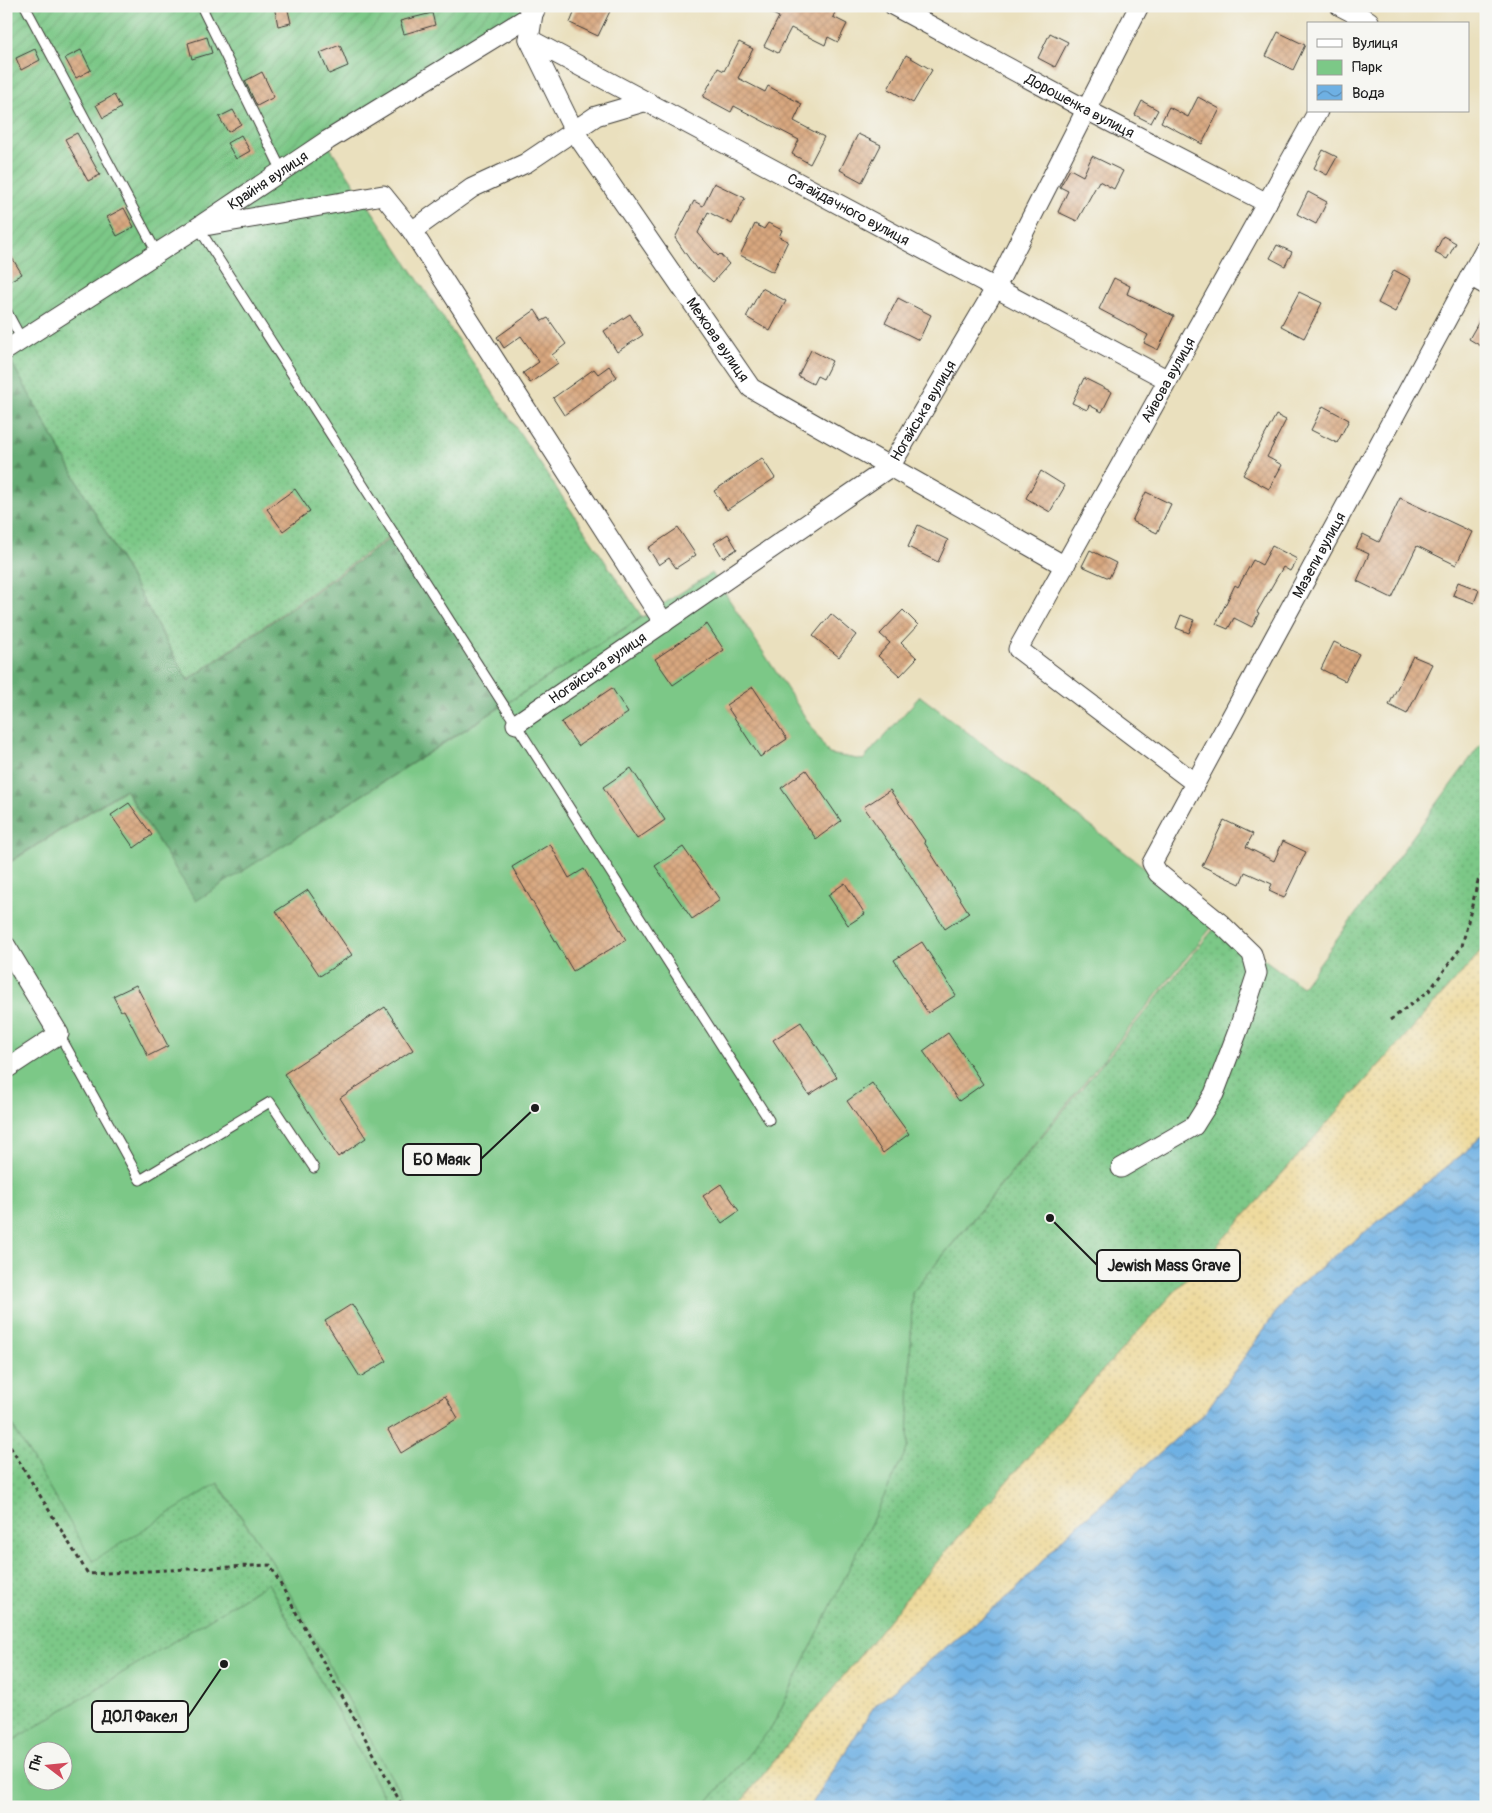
<svg xmlns="http://www.w3.org/2000/svg" width="1492" height="1813" viewBox="0 0 1492 1813" font-family="Pangolin,sans-serif">
<style>
.grass{fill:url(#grass-dots);stroke:#4c7252}
.forest{fill:url(#forest-firs);stroke:#406448}
.sand{fill:url(#sand-dots);stroke:#857b5d}
.park{fill:#7cc887;stroke:#4c7252;fill-rule:evenodd}
.garden{fill:url(#garden-furrows);stroke:#4c7252}
.water{fill:url(#water-waves);stroke:#456680}
.building{fill:url(#building-cross-hatch)}
.lines{fill:none;stroke-linecap:round;stroke-linejoin:round}
.lane-casing{stroke:#3b3934;stroke-width:11}
.street-casing{stroke:#3b3934;stroke-width:21}
.path{stroke:#3b3934;stroke-width:3;stroke-dasharray:4 4;stroke-linecap:butt}
.lane{stroke:#fff;stroke-width:9}
.street{stroke:#fff;stroke-width:19}
.labels{text-anchor:middle;dominant-baseline:central;stroke-width:5;stroke-linejoin:round;paint-order:stroke}
.street-label{font-size:15px;fill:#1c1c1c;stroke:#f6f6f2}
.leader{fill:none;stroke:#1c1c1c;stroke-width:2}
.callout-dot{fill:#1c1c1c;stroke:#f6f6f2;stroke-width:2}
.callout{fill:#f6f6f2;stroke:#1c1c1c;stroke-width:2}
.callout-label{font-size:16px;text-anchor:middle;font-weight:bold;fill:#1c1c1c}
</style>
<defs>
<pattern id="grass-dots" width="8" height="8" patternUnits="userSpaceOnUse" patternTransform="scale(1.25)"><rect width="8" height="8" fill="#7cc887"/><path d="M2 2h.1M6 6h.1" fill="none" stroke="#6bab74" stroke-width="1.8" stroke-linecap="round"/></pattern>
<pattern id="forest-firs" width="22" height="20" patternUnits="userSpaceOnUse" patternTransform="scale(1.25)"><rect width="22" height="20" fill="#65ac74"/><path d="M5 1l3.5 6h-7zM16 11l3.5 6h-7z" fill="#528b5e"/></pattern>
<pattern id="sand-dots" width="8" height="8" patternUnits="userSpaceOnUse" patternTransform="scale(1.25)"><rect width="8" height="8" fill="#eeda9e"/><path d="M2 2h.1M6 6h.1" fill="none" stroke="#ccba88" stroke-width="1.8" stroke-linecap="round"/></pattern>
<pattern id="garden-furrows" width="10" height="10" patternUnits="userSpaceOnUse" patternTransform="scale(1.25)"><rect width="10" height="10" fill="#7cc887"/><path d="M-1 1l2-2M0 10L10 0M9 11l2-2" fill="none" stroke="#6bab74"/></pattern>
<pattern id="water-waves" width="16" height="10" patternUnits="userSpaceOnUse" patternTransform="scale(1.25)"><rect width="16" height="10" fill="#6eb0e3"/><path d="M0 5q4-4 8 0t8 0" fill="none" stroke="#5a8eb7"/></pattern>
<pattern id="building-cross-hatch" width="8" height="8" patternUnits="userSpaceOnUse" patternTransform="scale(1.25)"><rect width="8" height="8" fill="#d8a77f"/><path d="M0 0l8 8M0 8l8-8" fill="none" stroke="#b98f6d"/></pattern>
</defs>
<rect width="100%" height="100%" fill="#f6f6f2"/>
<filter id="ink" filterUnits="userSpaceOnUse"><feTurbulence type="fractalNoise" baseFrequency=".02" numOctaves="2"/><feDisplacementMap in="SourceGraphic" scale="10" xChannelSelector="R" yChannelSelector="G"/><feConvolveMatrix kernelMatrix="1 2 1 2 8 2 1 2 1" color-interpolation-filters="sRGB"/></filter>
<filter id="wash" filterUnits="userSpaceOnUse"><feTurbulence type="fractalNoise" baseFrequency=".0096" numOctaves="4" result="noise"/><feDisplacementMap in="SourceGraphic" scale="20" xChannelSelector="R" yChannelSelector="G"/><feGaussianBlur stdDeviation="1.12" result="paint"/><feColorMatrix in="noise" values="0 0 0 0 0 0 0 0 0 0 0 0 0 0 0 0 0 1.4 0 .05"/><feComposite in="paint" operator="in"/></filter>
<g filter="url(#wash)">
<rect width="100%" height="100%" fill="#eae0be"/>
<g class="grass">
<path d="M327,143L642,617L505,704L395,533L188,680L7,354Z"/>
<path d="M1486,737V946L1247,1213L1104,1369L919,1583L737,1807H703L772,1727L908,1447L912,1293L1217,925L1302,987Z"/>
<path d="M6,1415L93,1560L217,1483L271,1560L408,1807H389L268,1583L6,1745Z"/>
</g>
<path class="forest" d="M7,354L188,681L395,535L503,705L196,901L125,789L6,864Z"/>
<path class="sand" d="M1486,946V1132L1464,1153L1291,1291L1204,1414L1065,1536L1015,1591L875,1705L810,1807H737L919,1583L1104,1369L1247,1213Z"/>
<g class="park">
<path d="M712,573L829,754L863,760L920,696L1216,922L912,1293L908,1447L772,1727L703,1807H408L271,1560L218,1483L93,1561L6,1415V865L125,790L196,901Z"/>
<path d="M268,1583L389,1807H6V1745ZM32,1750H62V1780H32Z"/>
</g>
<path class="garden" d="M6,6H537L6,350Z"/>
<path class="water" d="M1486,1132V1807H810L875,1705L1015,1591L1065,1536L1204,1414L1291,1291L1464,1153Z"/>
<g id="blocks">
<g class="building">
<path d="M274,6H287L291,23L278,26Z"/>
<path d="M577,6H604L611,9L598,36L570,23Z"/>
<path d="M757,6H811L820,11L822,6H830L836,10L833,17L847,24L838,42L828,37L825,45L791,28L778,53L764,46L779,17Z"/>
<path d="M432,13L435,25L404,34L400,21Z"/>
<path d="M1278,32L1305,45L1293,70L1266,56Z"/>
<path d="M1050,33L1068,42L1055,67L1038,58Z"/>
<path d="M207,37L212,53L192,59L188,43Z"/>
<path d="M739,42L753,49L738,78L765,92L768,86L802,104L794,121L824,137L810,164L792,154L799,140L734,106L731,112L703,97L718,68L724,71Z"/>
<path d="M340,45L348,66L329,74L320,53Z"/>
<path d="M35,49L40,60L21,70L16,58Z"/>
<path d="M81,50L91,70L76,78L65,58Z"/>
<path d="M906,55L932,70L913,103L888,89Z"/>
<path d="M262,72L274,97L257,106L245,81Z"/>
<path d="M114,95L121,108L103,118L96,105Z"/>
<path d="M1198,97L1220,109L1202,144L1161,122L1169,107L1188,117Z"/>
<path d="M1142,101L1158,110L1151,123L1135,115Z"/>
<path d="M233,110L241,124L228,132L219,117Z"/>
<path d="M77,133L100,175L88,181L65,139Z"/>
<path d="M858,134L881,145L862,182L840,170Z"/>
<path d="M241,135L250,151L236,159L227,143Z"/>
<path d="M1323,150L1337,157L1327,175L1314,168Z"/>
<path d="M1092,156L1123,171L1114,189L1099,181L1077,221L1058,212L1068,191L1060,187L1070,169L1083,176Z"/>
<path d="M714,183L745,198L732,224L708,212L698,233L718,256L720,254L729,264L713,282L698,268L697,270L675,238L694,201L703,206Z"/>
<path d="M1308,192L1327,202L1316,224L1297,214Z"/>
<path d="M124,208L134,227L117,236L107,217Z"/>
<path d="M768,223L782,230L779,237L788,241L773,272L740,255L755,224L764,229Z"/>
<path d="M1443,236L1456,243L1447,259L1435,253Z"/>
<path d="M1277,245L1292,252L1285,266L1270,258Z"/>
<path d="M6,248L22,274L6,283Z"/>
<path d="M1394,270L1411,279L1395,312L1378,303Z"/>
<path d="M1114,278L1130,286L1127,294L1174,316L1158,350L1144,343L1148,335L1099,309Z"/>
<path d="M762,288L786,301L770,331L746,317Z"/>
<path d="M1299,292L1322,303L1304,338L1281,326Z"/>
<path d="M898,298L931,315L919,340L885,323Z"/>
<path d="M1486,309V349L1469,339Z"/>
<path d="M535,310L542,321L548,318L566,344L552,355L558,363L530,383L523,373L539,362L521,336L504,348L497,337Z"/>
<path d="M630,314L643,335L617,352L604,331Z"/>
<path d="M811,350L832,361L823,379L817,376L813,384L798,376Z"/>
<path d="M609,366L617,377L564,415L553,398L594,369L598,374Z"/>
<path d="M1084,378L1112,392L1102,412L1089,405L1087,410L1072,403Z"/>
<path d="M1323,406L1349,420L1337,443L1311,430Z"/>
<path d="M1276,415L1286,420L1267,457L1282,465L1269,489L1243,475Z"/>
<path d="M762,458L775,478L727,510L714,491Z"/>
<path d="M1041,471L1065,486L1050,512L1026,498Z"/>
<path d="M295,489L310,511L283,531L267,509Z"/>
<path d="M1146,492L1171,504L1157,533L1132,521Z"/>
<path d="M1400,498L1472,532L1456,565L1417,546L1392,598L1357,581L1369,554L1356,548L1363,534L1379,542Z"/>
<path d="M918,525L948,540L938,562L908,547Z"/>
<path d="M678,528L696,555L676,568L669,558L659,565L648,548Z"/>
<path d="M728,534L737,549L723,558L714,543Z"/>
<path d="M1272,546L1297,559L1290,571L1283,567L1257,612L1259,613L1252,627L1234,618L1228,629L1216,624L1235,585L1238,587L1253,560L1262,565Z"/>
<path d="M1090,550L1116,563L1109,578L1082,566Z"/>
<path d="M1458,582L1479,590L1474,603L1453,595Z"/>
<path d="M903,610L918,625L901,643L917,658L900,676L878,656L890,643L880,634Z"/>
<path d="M831,614L856,635L839,657L813,636Z"/>
<path d="M1181,615L1194,620L1189,633L1176,628Z"/>
<path d="M707,624L724,650L673,685L655,659Z"/>
<path d="M1334,642L1359,654L1345,681L1321,669Z"/>
<path d="M1413,656L1432,664L1407,714L1389,705Z"/>
<path d="M753,687L787,739L760,757L726,705Z"/>
<path d="M612,688L628,713L578,746L561,722Z"/>
<path d="M631,768L665,820L637,839L603,787Z"/>
<path d="M806,770L841,821L816,839L781,788Z"/>
<path d="M890,790L925,841L924,842L969,913L945,929L900,859L864,807Z"/>
<path d="M129,803L152,835L134,848L111,815Z"/>
<path d="M1224,820L1253,834L1246,847L1274,861L1283,841L1306,852L1284,898L1269,891L1272,884L1245,872L1240,884L1202,866Z"/>
<path d="M550,844L569,878L584,869L626,940L573,971L512,867Z"/>
<path d="M683,847L720,900L692,919L655,866Z"/>
<path d="M845,883L865,914L848,925L828,895Z"/>
<path d="M308,890L352,955L320,976L276,911Z"/>
<path d="M922,942L956,995L928,1013L894,960Z"/>
<path d="M136,985L168,1046L148,1056L124,1010L121,1011L113,996Z"/>
<path d="M385,1007L413,1050L340,1098L366,1138L338,1157L284,1074Z"/>
<path d="M801,1022L837,1077L809,1095L773,1040Z"/>
<path d="M948,1033L983,1084L959,1101L923,1051Z"/>
<path d="M872,1083L909,1134L883,1153L847,1101Z"/>
<path d="M721,1184L739,1211L722,1223L703,1196Z"/>
<path d="M352,1304L387,1361L360,1377L325,1321Z"/>
<path d="M445,1396L458,1418L401,1453L388,1430Z"/>
</g>
</g>
</g>
<g filter="url(#ink)">
<use href="#blocks" fill-opacity="0" stroke="#3b3934" stroke-width="1"/>
<g class="lines">
<defs>
<g id="lane">
<path d="M25,6L157,253"/>
<path d="M201,6L282,171"/>
<path d="M198,227L769,1120"/>
<path d="M6,310L22,340"/>
<path d="M59,1034L140,1180L270,1102L314,1168"/>
</g>
<g id="street">
<path id="s1" d="M537,6L533,14L529,39L574,131L751,388L1065,566"/>
<path id="s2" d="M894,6L1085,109L1267,203"/>
<path d="M1340,6L1369,21"/>
<path id="s3" d="M529,39L1168,380"/>
<path d="M205,226L383,195L412,231L472,188L526,163L596,116L644,102"/>
<path d="M412,231L664,623"/>
<path d="M1470,276L1486,285"/>
<path id="s4" d="M6,350L198,227L328,140L533,14L528,7"/>
<path id="s5" d="M516,724L890,467L995,289L1139,6"/>
<path id="s6" d="M1195,783L1018,649L1318,111"/>
<path d="M6,946L59,1034L6,1069"/>
<path id="s7" d="M1121,1168L1194,1126L1214,1094L1239,1028L1257,973L1252,954L1221,924L1158,873L1152,863L1486,247"/>
</g>
</defs>
<use href="#lane" class="lane-casing"/>
<use href="#street" class="street-casing"/>
<g class="path">
<path d="M1390,1020L1429,991L1462,946L1478,881L1486,869"/>
<path d="M6,1440L88,1574L270,1565L403,1807"/>
</g>
<use href="#lane" class="lane"/>
<use href="#street" class="street"/>
</g>
</g>
<g class="labels">
<g class="street-label">
<text stroke="none"><textPath href="#s2" startOffset="211">Дорошенка вулиця</textPath></text>
<text stroke="none"><textPath href="#s4" startOffset="312">Крайня вулиця</textPath></text>
<text stroke="none"><textPath href="#s3" startOffset="362">Сагайдачного вулиця</textPath></text>
<text stroke="none"><textPath href="#s1" startOffset="390">Межова вулиця</textPath></text>
<text stroke="none"><textPath href="#s6" startOffset="530">Айвова вулиця</textPath></text>
<text stroke="none"><textPath href="#s5" startOffset="519">Ногайська вулиця</textPath></text>
<text stroke="none"><textPath href="#s7" startOffset="756">Мазепи вулиця</textPath></text>
<text stroke="none"><textPath href="#s5" startOffset="99">Ногайська вулиця</textPath></text>
</g>
</g>
<path class="leader" d="M535 1108L481 1159M1050 1218L1097 1265M224 1664L188 1717"/>
<g class="callout-dot">
<circle cx="535" cy="1108" r="5"/>
<circle cx="1050" cy="1218" r="5"/>
<circle cx="224" cy="1664" r="5"/>
</g>
<g class="callout">
<rect x="403" y="1144" width="78" height="31" rx="5"/>
<rect x="1097" y="1250" width="143" height="31" rx="5"/>
<rect x="92" y="1701" width="96" height="31" rx="5"/>
</g>
<g class="callout-label">
<text x="442" y="1165">БО Маяк</text>
<text x="1169" y="1271">Jewish Mass Grave</text>
<text x="140" y="1722">ДОЛ Факел</text>
</g>
<rect width="1492" height="1813" fill="none" stroke="#f6f6f2" stroke-width="25"/>
<rect x="1307" y="22" width="162" height="90" fill="#f6f6f2" stroke="#9f9f9c"/>
<rect x="1317" y="39" width="25" height="8" fill="#ffffff" stroke="#9f9f9c"/>
<text x="1352" y="48" font-size="15" fill="#1c1c1c">Вулиця</text>
<rect x="1317" y="60" width="25" height="15" fill="#7cc887" stroke="#9f9f9c"/>
<text x="1352" y="72" font-size="15" fill="#1c1c1c">Парк</text>
<rect x="1317" y="85" width="25" height="15" fill="url(#water-waves)" stroke="#9f9f9c"/>
<text x="1352" y="98" font-size="15" fill="#1c1c1c">Вода</text>
<g transform="translate(48 1766) rotate(286)"><circle r="24" fill="#f6f6f2" stroke="#9f9f9c"/>
<path d="M0-4L9 19L0 12L-9 19Z" fill="#d1495b"/>
<text y="-8" font-size="14" font-weight="bold" text-anchor="middle" fill="#1c1c1c">Пн</text>
</g>
</svg>
